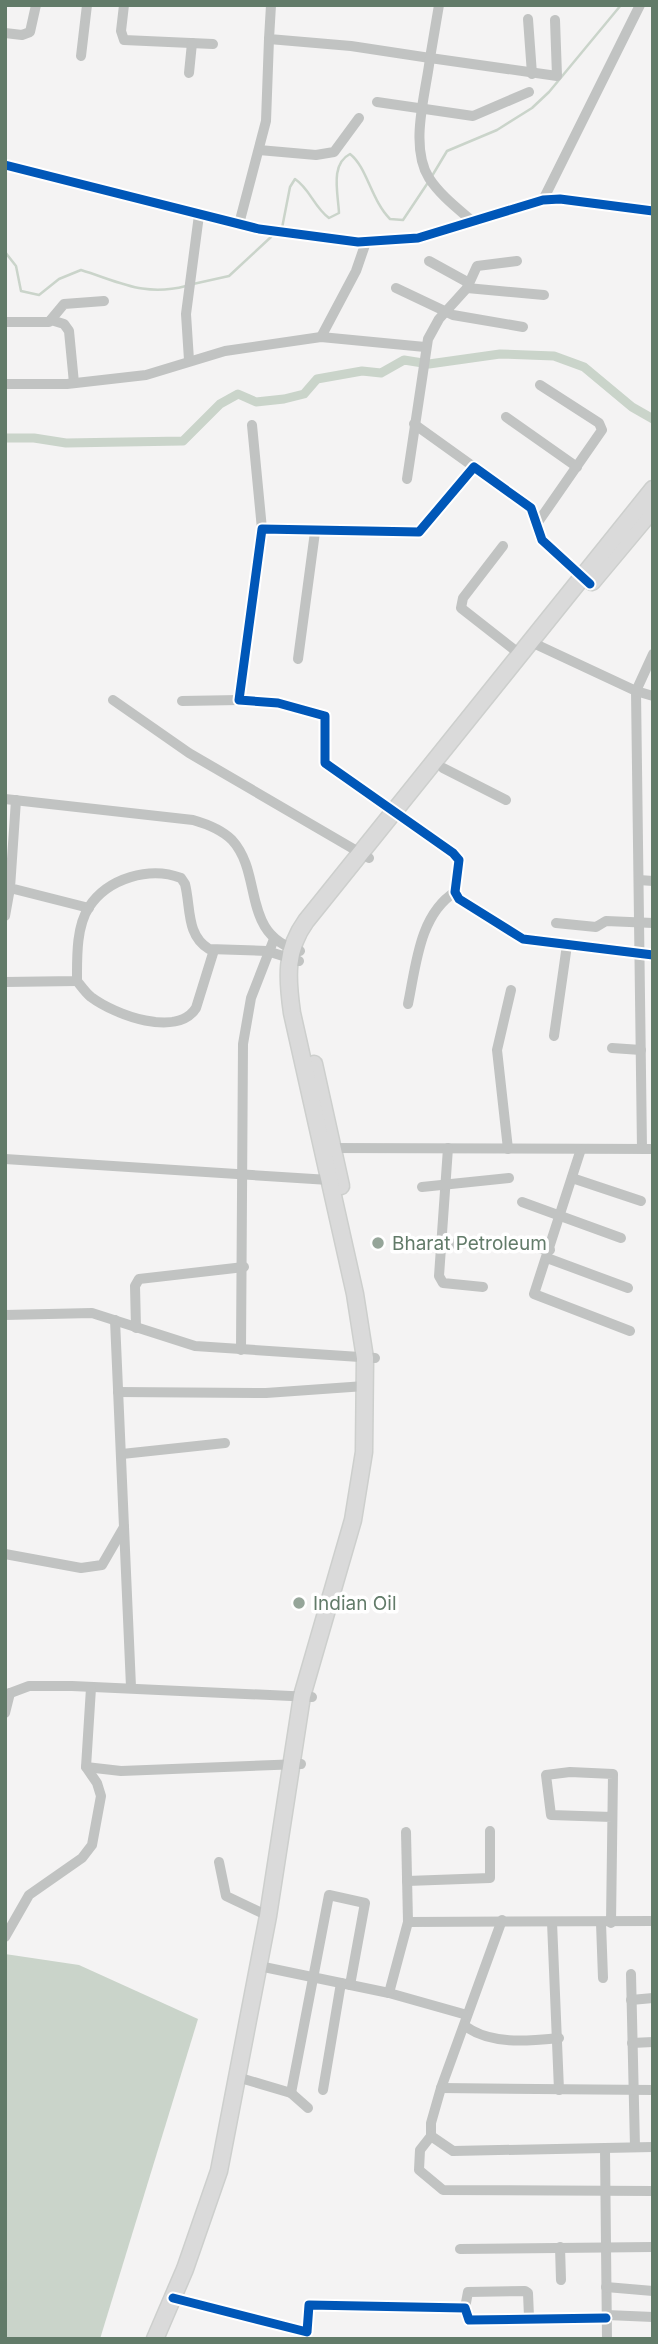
<svg xmlns="http://www.w3.org/2000/svg" width="658" height="2344" viewBox="0 0 658 2344" font-family="Inter,sans-serif">
<style>
.water{fill:#cad4ca}
.lines{fill:none;stroke-linecap:round;stroke-linejoin:round}
.stream{stroke:#cad4ca;stroke-width:2.5}
.canal{stroke:#cad4ca;stroke-width:9}
.primary-casing{stroke:#cdcfcd;stroke-width:19}
.street{stroke:#c1c3c2;stroke-width:10}
.primary{stroke:#dadada;stroke-width:16}
.cycleway-casing{stroke:#fff;stroke-width:13}
.cycleway{stroke:#0057b8;stroke-width:9}
.poi-dot{fill:#95a599;stroke:#fff;stroke-width:2.5}
.labels{text-anchor:middle;dominant-baseline:central;stroke-width:7;stroke-linejoin:round;paint-order:stroke}
.poi-label{font-size:19px;fill:#627b69;stroke:#fff;text-anchor:start}
</style>
<rect width="100%" height="100%" fill="#f4f3f3"/>
<path class="water" d="M5,1954L79,1965L198,2019L100,2339H5Z"/>
<g class="lines">
<g class="stream">
<path d="M432,176L447,151L497,130L532,108L549,92L621,5"/>
<path d="M282,228L290,187L295,179C310,189 314,207 329,218L339,213C338,193 330,164 350,154C367,167 371,200 390,219L403,220L429,181"/>
<path d="M5,252L16,266L21,291L39,295L59,279L81,270C120,282 144,297 186,286"/>
<path d="M193,284L229,276L271,237"/>
</g>
<path class="canal" d="M5,438H34L66,443L183,441L220,404L238,394L256,402L284,399L304,394L317,379L362,371L381,373L404,360L429,364L500,354L554,356L584,367L632,407L653,419"/>
<defs>
<g id="primary">
<path d="M592,582L653,509"/>
<path d="M314,1064L341,1186"/>
<path d="M155,2339L185,2269L219,2171L268,1916L302,1696L353,1520L364,1452L365,1358L355,1294L292,1013C287,978 285,950 306,921L653,489"/>
</g>
</defs>
<use href="#primary" class="primary-casing"/>
<g class="street">
<path d="M124,5L121,31L124,40L213,44"/>
<path d="M271,5L269,39L351,46L430,58L439,5"/>
<path d="M528,19L532,74"/>
<path d="M5,33L22,35L30,32L36,5"/>
<path d="M81,56L87,5"/>
<path d="M189,73L192,43"/>
<path d="M377,102L473,116L529,92"/>
<path d="M259,150L316,155L334,152L359,118"/>
<path d="M5,165L259,229L358,242L418,238L543,200L560,199L653,211"/>
<path d="M543,200L640,5"/>
<path d="M472,221C457,208 440,195 429,178C409,146 426,93 430,58L557,76L555,20"/>
<path d="M239,224L266,121L269,39"/>
<path d="M429,261L469,283"/>
<path d="M396,288L453,315L523,327"/>
<path d="M467,288L544,295"/>
<path d="M51,320L64,324L69,331L74,383"/>
<path d="M5,322H49L64,304L104,301"/>
<path d="M321,337L356,271L366,242"/>
<path d="M189,360L186,314L199,215"/>
<path d="M5,384H67L146,375L225,351L321,337L425,347"/>
<path d="M506,417L577,467"/>
<path d="M414,424L474,467"/>
<path d="M252,425L262,529"/>
<path d="M407,479L428,339L439,319L467,288L477,266L517,261"/>
<path d="M536,525L602,430L599,423L540,385"/>
<path d="M503,546L463,598L461,608L521,655"/>
<path d="M585,580L542,540L531,508L474,467L419,532L262,529L239,700L278,703L325,716V763L453,853L459,860L455,892L459,899L523,939L653,955"/>
<path d="M531,642L636,691L642,1149"/>
<path d="M653,654L636,691L653,696"/>
<path d="M298,659L315,532"/>
<path d="M113,700L189,753L369,858"/>
<path d="M182,701L239,700"/>
<path d="M443,768L506,800"/>
<path d="M5,799L193,820C207,824 221,829 232,840C264,875 240,935 300,951"/>
<path d="M16,800L10,888L89,908"/>
<path d="M639,880L653,881"/>
<path d="M5,916L10,888"/>
<path d="M556,923L596,927L606,921L653,923"/>
<path d="M77,981C81,986 86,993 91,997C115,1015 177,1038 196,1008L214,950"/>
<path d="M5,982L77,981C77,958 76,927 89,907C108,878 150,866 181,878L185,884C191,908 186,935 209,949L267,951L299,961"/>
<path d="M408,1004C416,966 419,915 455,892"/>
<path d="M554,1036L567,945"/>
<path d="M612,1048L641,1050"/>
<path d="M327,1148L653,1149"/>
<path d="M448,1148L439,1276L443,1283L483,1287"/>
<path d="M508,1149L497,1050L511,990"/>
<path d="M581,1149L534,1294L630,1331"/>
<path d="M5,1159L329,1180"/>
<path d="M572,1178L641,1201"/>
<path d="M422,1187L509,1178"/>
<path d="M522,1202L621,1238"/>
<path d="M442,1244L501,1242L550,1250"/>
<path d="M547,1258L628,1288"/>
<path d="M5,1315L92,1313L195,1346L375,1358"/>
<path d="M136,1328L135,1286L139,1279L244,1267"/>
<path d="M241,1350L243,1044L251,998L274,939"/>
<path d="M118,1392L266,1393L365,1386"/>
<path d="M122,1454L225,1443"/>
<path d="M124,1527L131,1687"/>
<path d="M5,1554L81,1568L102,1565L124,1527L115,1320"/>
<path d="M5,1695L29,1686H72L312,1697"/>
<path d="M5,1713L10,1693"/>
<path d="M86,1767L121,1771L301,1764"/>
<path d="M406,1832L408,1922"/>
<path d="M219,1862L226,1896L268,1916"/>
<path d="M407,1881L490,1878V1831"/>
<path d="M502,1920L441,2088L431,2123V2136L453,2151L653,2147"/>
<path d="M552,1922L559,2090"/>
<path d="M601,1923L603,1978"/>
<path d="M611,1923L613,1774L570,1772L546,1775L551,1815L612,1817"/>
<path d="M5,1937L29,1895L82,1858L92,1845L101,1796L97,1783L86,1767L91,1688"/>
<path d="M259,1966L389,1993L467,2015"/>
<path d="M631,1974L635,2147"/>
<path d="M389,1993L408,1922L653,1921"/>
<path d="M631,2000L653,1998"/>
<path d="M465,2026C491,2045 528,2041 559,2038"/>
<path d="M632,2043L653,2042"/>
<path d="M237,2077L291,2093L308,2108"/>
<path d="M441,2088L653,2090"/>
<path d="M323,2090L341,1983"/>
<path d="M291,2093L329,1895L365,1903L350,1985"/>
<path d="M431,2136L420,2150L419,2170L443,2190L653,2191"/>
<path d="M605,2150L607,2339"/>
<path d="M560,2247L561,2280"/>
<path d="M460,2249L653,2247"/>
<path d="M606,2287L653,2291"/>
<path d="M173,2298L307,2332L309,2305L465,2308L469,2320L606,2318"/>
<path d="M465,2308L468,2292L525,2291L528,2293L529,2317"/>
<path d="M607,2315L653,2317"/>
</g>
<use href="#primary" class="primary"/>
<defs>
<g id="cycleway">
<path d="M5,165L259,229L358,242L418,238L543,200L560,199L653,211"/>
<path d="M590,584L542,540L531,508L474,467L419,532L262,529L239,700L278,703L325,716V763L453,853L459,860L455,892L459,899L523,939L653,955"/>
<path d="M173,2298L307,2332L309,2305L465,2308L469,2320L606,2318"/>
</g>
</defs>
<use href="#cycleway" class="cycleway-casing"/>
<use href="#cycleway" class="cycleway"/>
</g>
<g class="poi-dot">
<circle cx="378" cy="1243" r="7"/>
<circle cx="299" cy="1603" r="7"/>
</g>
<g class="labels">
<g class="poi-label">
<text x="392" y="1243">Bharat Petroleum</text>
<text x="313" y="1603">Indian Oil</text>
</g>
</g>
<rect width="658" height="2344" fill="none" stroke="#627b69" stroke-width="14"/>
</svg>
